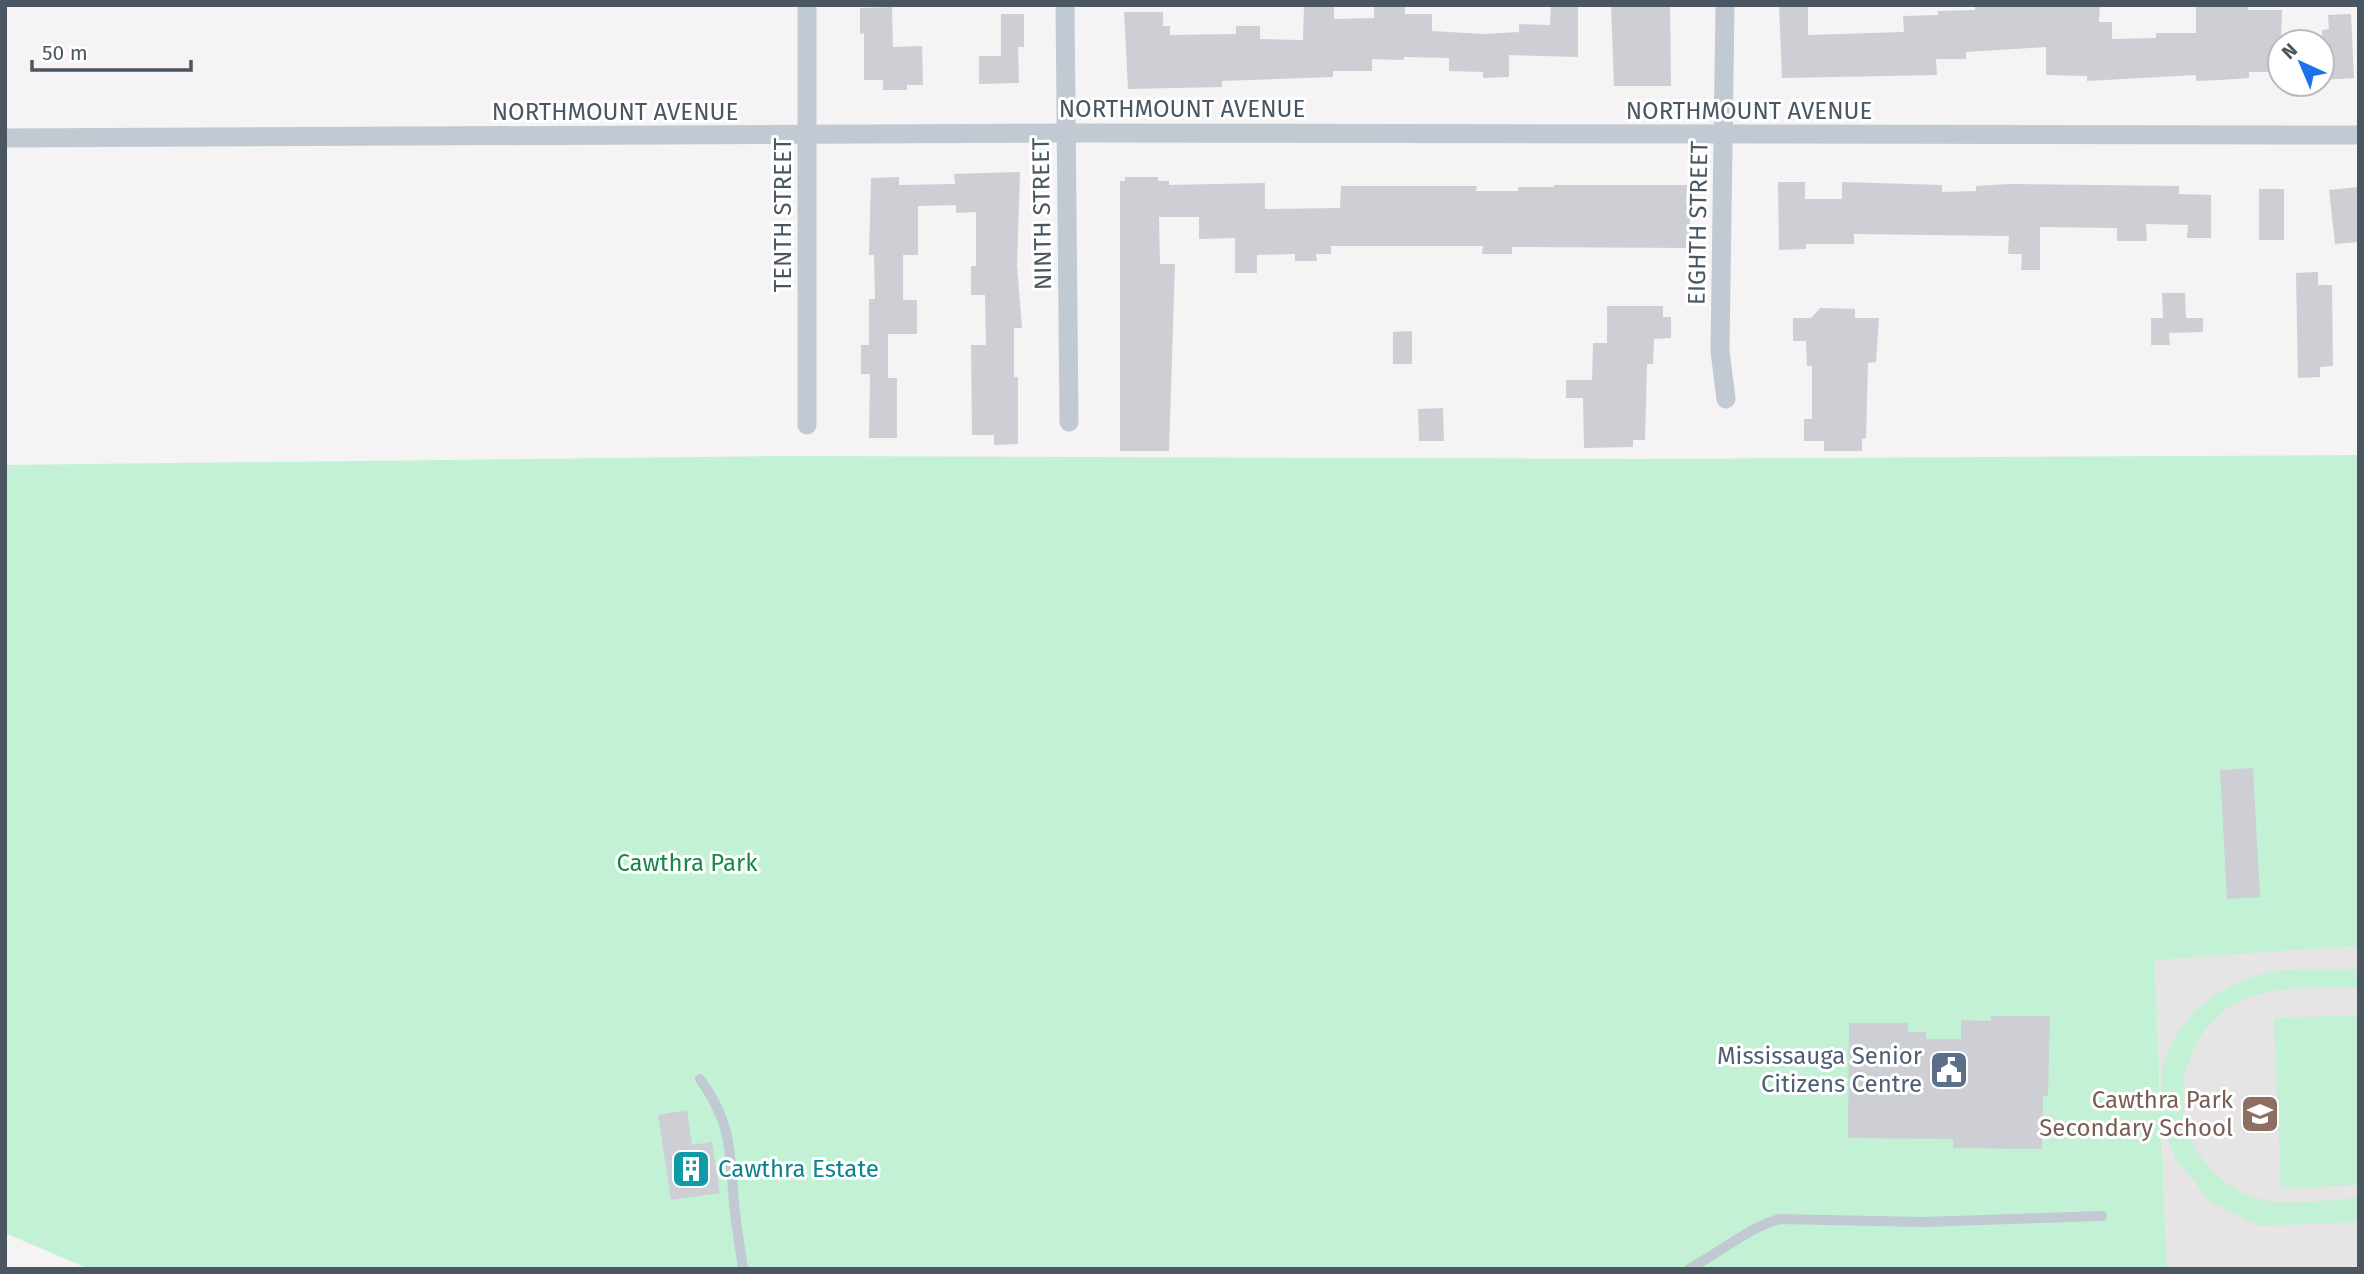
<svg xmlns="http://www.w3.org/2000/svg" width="2364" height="1274" viewBox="0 0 2364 1274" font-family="'Fira Sans',sans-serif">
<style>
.education{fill:#e6e4e5}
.green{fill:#c3f1d5}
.building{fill:#cdcfd5}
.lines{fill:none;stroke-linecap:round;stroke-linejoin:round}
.lane{stroke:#c1cad2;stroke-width:10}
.street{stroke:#c1cad2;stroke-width:19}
.labels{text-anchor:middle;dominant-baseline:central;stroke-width:6;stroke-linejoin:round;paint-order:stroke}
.street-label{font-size:24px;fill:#4a5661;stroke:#fff}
.park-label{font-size:24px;fill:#17864f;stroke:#fff}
.service-label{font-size:24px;fill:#4e5e75;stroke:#fff;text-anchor:end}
.education-label{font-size:24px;fill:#785e54;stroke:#fff;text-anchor:end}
.culture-label{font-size:24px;fill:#0d838f;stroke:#fff;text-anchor:start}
</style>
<rect width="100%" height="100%" fill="#f5f3f3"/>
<path class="education" d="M2359,946V1269H2167L2155,959Z"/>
<g class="green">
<path d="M2359,455V946L2155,960L2160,1098C2162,1088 2161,1076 2163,1066C2175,1018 2220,983 2267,973C2295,967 2329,970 2359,969V987C2319,989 2274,984 2238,1002C2223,1009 2208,1024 2200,1038C2161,1101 2190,1180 2263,1200C2283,1206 2335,1199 2359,1198V1222L2259,1226L2210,1201L2176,1159L2161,1121L2167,1269H89L5,1233V465L786,456L1637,459Z"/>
<path d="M2359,1015V1185L2281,1189L2274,1018Z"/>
</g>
<g class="building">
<path d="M1304,5H1334V19L1374,18V5H1405V14H1432V31L1483,34L1519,32V24L1550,25L1551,5H1578V57L1509,55V77L1483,78V72L1449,71V58L1404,57V60L1372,59V71H1333V77L1222,81V87L1128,89L1124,12H1163V26H1170V35L1236,34V26H1260V39L1303,40Z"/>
<path d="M1611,5H1670L1671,86H1614Z"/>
<path d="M1779,5H1808V35L1904,32L1903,16L1938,15V11L1975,10V5H2100L2099,22H2112V39L2156,38V33H2196V6L2248,5V10H2282L2280,72H2249V78L2219,80L2196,81V75L2087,81V76L2046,75V47L1966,52V59H1936L1937,75L1782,78Z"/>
<path d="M892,7L893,47L922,46L923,85H907V90H883V80H864V33L860,34V8Z"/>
<path d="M1001,14H1024V47H1018L1019,83L979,84V56H1001Z"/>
<path d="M2351,14L2354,78L2322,80V30L2329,29L2328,15Z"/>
<path d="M1020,172L1017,265L1022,328H1014V377H1018V444L994,445V435H972L971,345H986L985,295H971V266H976V212L956,213V205L918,206V255H903V300H917V334H888V378H897V438H869L870,374H861V345H869V299H875L874,255H869L871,178L899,177V185L955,184L954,174Z"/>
<path d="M1125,177H1158V181H1169V185L1265,183V209L1340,208L1341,186H1477L1476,191H1518V187H1554V185H1687L1686,204H1690V248L1512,247V254H1482L1483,246H1331V254H1316L1317,261H1295V254L1257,255V273H1235V238L1199,239V217H1159L1160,264H1175L1169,451H1120V181H1125Z"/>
<path d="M1778,182H1805V199H1842V182L1942,185V192L1976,191V186L2009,184L2179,186V194L2211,195V238H2187L2188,225L2146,224L2147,241H2117V228L2040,227V270H2021L2022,254H2008L2009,236L1854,234V244H1806V249L1779,250Z"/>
<path d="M2359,187V242L2335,244L2329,190Z"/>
<rect x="2259" y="189" width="25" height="51"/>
<path d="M2318,272V285H2332L2333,366L2320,367V377L2298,378L2296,273Z"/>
<path d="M2162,293H2185L2186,318H2203V332L2169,333L2170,345H2151V318H2163Z"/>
<path d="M1607,306H1663V317H1671V338L1654,339L1653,364H1647L1645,440H1633V447L1584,448L1583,398H1566V380H1592L1593,343H1607Z"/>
<path d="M1820,308L1855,309V318H1879L1876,362L1868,363L1866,438L1862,439V451H1824V441H1804V419H1812V366H1807L1806,341H1793V318H1811Z"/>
<path d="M1412,331V364H1393V332Z"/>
<path d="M1443,408L1444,441H1419L1418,409Z"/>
<path d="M2253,768L2260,897L2227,899L2220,770Z"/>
<path d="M1991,1016H2050L2048,1096H2043L2042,1149L1953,1148V1139L1848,1138L1849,1023H1908V1032H1926V1039H1961V1020L1991,1021Z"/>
<path d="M687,1110L692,1145L712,1142L720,1193L671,1200L658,1115Z"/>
</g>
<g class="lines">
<g class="lane">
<path d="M700,1079C733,1125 729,1150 734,1203C736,1225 740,1247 743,1269"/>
<path d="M1689,1269C1719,1253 1748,1228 1779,1219L1923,1222L2102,1216"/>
</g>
<g class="street">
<path d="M807,5V425"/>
<path d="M1065,5L1069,422"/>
<path d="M1725,5L1720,351L1726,399"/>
<path d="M5,138L1065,133L2359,135"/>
</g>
</g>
<defs>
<symbol id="civic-square" viewBox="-11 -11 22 22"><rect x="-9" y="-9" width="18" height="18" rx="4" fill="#5c6f8a" stroke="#fff"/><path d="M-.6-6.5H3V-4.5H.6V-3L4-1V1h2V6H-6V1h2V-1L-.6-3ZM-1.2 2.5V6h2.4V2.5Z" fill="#fff"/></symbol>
<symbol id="school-square" viewBox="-11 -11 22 22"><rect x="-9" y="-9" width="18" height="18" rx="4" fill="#8d6e63" stroke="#fff"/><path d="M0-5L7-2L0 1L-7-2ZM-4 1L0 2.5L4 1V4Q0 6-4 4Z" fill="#fff"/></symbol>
<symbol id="building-square" viewBox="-11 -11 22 22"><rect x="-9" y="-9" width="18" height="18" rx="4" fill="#0f9aa8" stroke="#fff"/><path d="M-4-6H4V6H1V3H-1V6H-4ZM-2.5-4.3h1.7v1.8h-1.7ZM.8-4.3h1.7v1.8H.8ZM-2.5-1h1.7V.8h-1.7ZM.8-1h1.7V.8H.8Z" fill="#fff"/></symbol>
</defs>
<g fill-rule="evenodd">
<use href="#civic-square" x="1927" y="1048" width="44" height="44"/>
<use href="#school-square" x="2238" y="1092" width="44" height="44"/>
<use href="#building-square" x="669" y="1147" width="44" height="44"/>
</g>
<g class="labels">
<g class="street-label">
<text x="1182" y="109">NORTHMOUNT AVENUE</text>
<text x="1749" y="111">NORTHMOUNT AVENUE</text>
<text x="615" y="112">NORTHMOUNT AVENUE</text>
<text transform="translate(1042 214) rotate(-91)">NINTH STREET</text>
<text transform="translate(783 215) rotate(-90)">TENTH STREET</text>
<text transform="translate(1698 223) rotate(-89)">EIGHTH STREET</text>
</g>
<g class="park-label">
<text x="687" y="863">Cawthra Park</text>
</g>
<g class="service-label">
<text x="1922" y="1056">Mississauga Senior<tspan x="1922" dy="28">Citizens Centre</tspan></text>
</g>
<g class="education-label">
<text x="2233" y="1100">Cawthra Park<tspan x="2233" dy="28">Secondary School</tspan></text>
</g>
<g class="culture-label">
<text x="718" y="1169">Cawthra Estate</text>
</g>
</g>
<rect width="2364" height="1274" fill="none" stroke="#4a5661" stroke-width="14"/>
<g transform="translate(2301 63) rotate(316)"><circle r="33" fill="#ffffff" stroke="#b7bbc0" stroke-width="2"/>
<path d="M0-5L12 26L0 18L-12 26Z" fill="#1a73e8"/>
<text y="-10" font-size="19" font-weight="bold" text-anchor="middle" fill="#4a5661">N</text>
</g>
<path d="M32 60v10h159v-10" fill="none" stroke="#4a5661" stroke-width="3.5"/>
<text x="42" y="60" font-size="21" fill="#4a5661" stroke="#ffffff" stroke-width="5" paint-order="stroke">50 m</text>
</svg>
